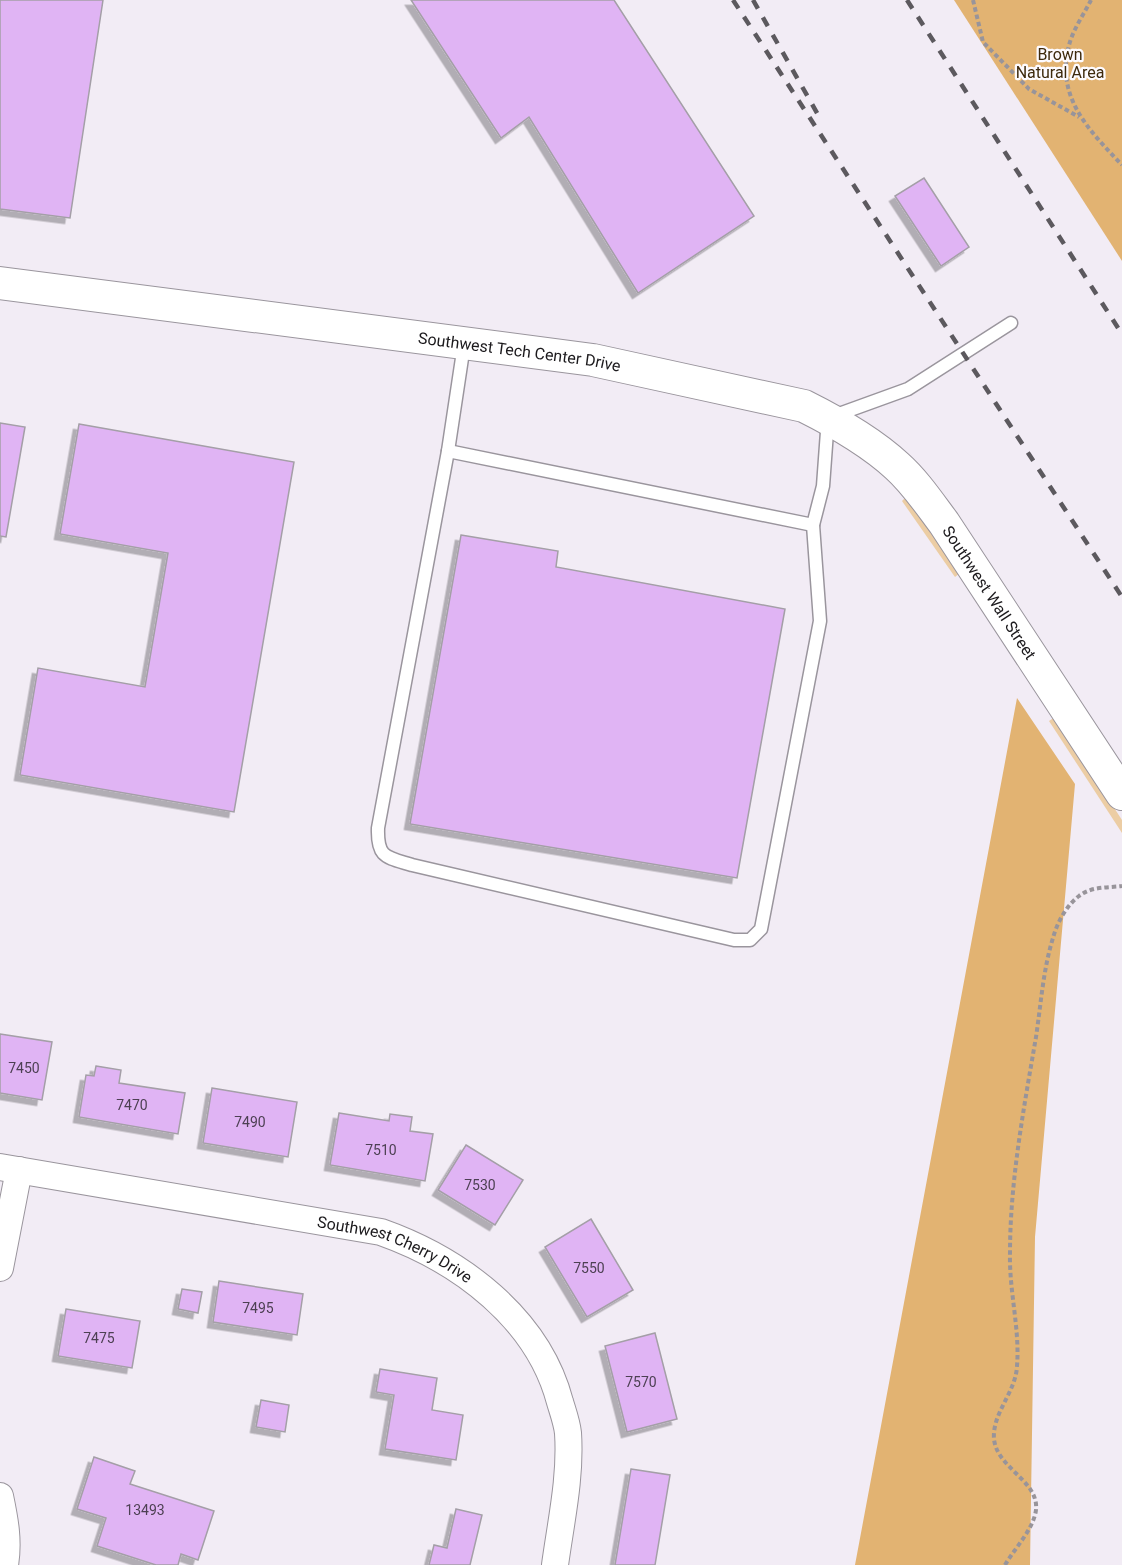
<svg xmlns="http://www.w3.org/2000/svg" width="1122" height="1565" viewBox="0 0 1122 1565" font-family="Roboto,sans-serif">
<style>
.green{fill:#eccda4}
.forest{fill:#e2b372}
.building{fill:#e0b4f4;stroke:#a49fa7;stroke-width:1.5;filter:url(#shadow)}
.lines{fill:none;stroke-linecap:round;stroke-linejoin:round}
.service-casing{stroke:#9a959d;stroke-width:15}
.minor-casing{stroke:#9a959d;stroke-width:28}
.tertiary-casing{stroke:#9a959d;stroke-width:34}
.path{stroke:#98949a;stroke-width:4;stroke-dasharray:4.5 3;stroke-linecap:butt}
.service{stroke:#fff;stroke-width:12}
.minor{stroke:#fff;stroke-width:26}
.tertiary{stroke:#fff;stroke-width:32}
.rail{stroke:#5c595e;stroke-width:4.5;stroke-dasharray:10 10;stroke-linecap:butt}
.labels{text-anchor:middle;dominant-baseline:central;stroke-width:4.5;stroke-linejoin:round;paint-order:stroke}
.number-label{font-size:14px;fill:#4d4053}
.park-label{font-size:16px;fill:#3e2a0d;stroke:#fdfbff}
.street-label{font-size:16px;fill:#1c1a1d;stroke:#fdfbff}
</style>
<defs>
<filter id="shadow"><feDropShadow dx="-5.5" dy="5.5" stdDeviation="0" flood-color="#0004"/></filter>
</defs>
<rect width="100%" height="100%" fill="#f2ecf5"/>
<g class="green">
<path d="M906,497L960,573L955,577L902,501Z"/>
<path d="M1055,717L1122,820V833L1049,721Z"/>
</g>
<g class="forest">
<path d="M954,0H1122V261Z"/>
<path d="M1017,698L1075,784L1035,1237L1030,1565H855Z"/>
</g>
<g class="building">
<path d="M0,0H103L70,218L0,209Z"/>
<path d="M411,0H614L754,216L638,293L529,117L501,138Z"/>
<path d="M924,178L969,247L941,266L895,196Z"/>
<path d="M0,423L25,427L6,537L0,536Z"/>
<path d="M79,424L294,462L234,812L20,775L38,668L145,687L168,553L60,534Z"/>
<path d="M461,535L558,551L556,567L785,609L737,878L410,824Z"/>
<path d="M0,1034L52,1042L42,1100L0,1093Z"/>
<path d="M96,1066L121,1070L119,1083L185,1093L178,1134L79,1117L86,1075L94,1076Z"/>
<path d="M212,1088L297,1102L288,1157L203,1143Z"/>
<path d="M339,1113L389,1121L390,1114L412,1117L410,1131L433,1134L425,1181L330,1165Z"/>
<path d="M466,1145L523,1180L495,1225L438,1190Z"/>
<path d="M591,1219L633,1290L587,1317L545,1247Z"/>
<path d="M219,1281L303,1294L297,1335L213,1322Z"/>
<path d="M182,1289L202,1292L198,1313L178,1309Z"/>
<path d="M66,1309L140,1321L132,1368L58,1356Z"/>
<path d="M655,1333L677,1419L627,1432L605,1346Z"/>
<path d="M380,1369L437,1378L432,1410L463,1415L456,1460L385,1449L394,1395L376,1392Z"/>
<path d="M261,1400L289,1405L285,1432L256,1427Z"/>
<path d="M94,1457L135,1471L130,1484L214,1511L198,1560L181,1554L178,1565H156L97,1546L106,1518L77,1509Z"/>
<path d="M631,1469L670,1475L655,1565H615Z"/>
<path d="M456,1509L482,1515L470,1565H429L434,1545L447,1548Z"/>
</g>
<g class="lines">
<defs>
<g id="service">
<path d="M464,345L448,451L378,828C377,858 386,857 412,865L734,940H750L761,929L820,621L813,525L823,486L828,418L908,389L1011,323"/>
<path d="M448,451L813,525"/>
</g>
<g id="minor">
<path id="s1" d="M0,1167L381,1232C460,1260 538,1318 560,1402C563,1412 567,1423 568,1433C571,1477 561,1521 555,1565"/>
<path d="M0,1268L19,1170"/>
<path d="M0,1496C5,1520 9,1541 5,1565"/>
</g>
<g id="tertiary">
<path id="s2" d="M0,283L593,360L804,406C836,422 871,442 897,466C915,482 929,503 944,523L1122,794"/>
</g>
</defs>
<use href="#service" class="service-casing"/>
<use href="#minor" class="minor-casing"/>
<use href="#tertiary" class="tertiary-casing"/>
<g class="path">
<path d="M973,0L983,42L1029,89L1079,117"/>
<path d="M1091,0C1083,16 1071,32 1068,50C1057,100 1091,132 1122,165"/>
<path d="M1005,1565C1015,1548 1030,1533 1035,1515C1044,1482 997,1470 994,1439C992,1413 1016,1392 1017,1366C1020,1329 1009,1291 1010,1253C1010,1181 1024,1107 1036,1037C1041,1004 1043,970 1053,938C1057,923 1066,906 1079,896C1092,886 1107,888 1122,886"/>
</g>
<use href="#service" class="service"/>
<use href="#minor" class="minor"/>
<use href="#tertiary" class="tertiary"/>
<g class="rail">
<path d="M733,0L1122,597"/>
<path d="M753,0L821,120"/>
<path d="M907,0L1122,334"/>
</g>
</g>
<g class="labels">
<g class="number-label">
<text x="24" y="1068">7450</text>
<text x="132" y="1105">7470</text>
<text x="250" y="1122">7490</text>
<text x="381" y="1150">7510</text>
<text x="480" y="1185">7530</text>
<text x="589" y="1268">7550</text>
<text x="258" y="1308">7495</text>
<text x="99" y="1338">7475</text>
<text x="641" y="1382">7570</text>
<text x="145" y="1510">13493</text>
</g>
<g class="park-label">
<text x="1060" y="54">Brown<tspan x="1060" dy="18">Natural Area</tspan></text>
</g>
<g class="street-label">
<text stroke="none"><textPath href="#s2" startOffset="524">Southwest Tech Center Drive</textPath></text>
<text stroke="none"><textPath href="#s2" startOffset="1082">Southwest Wall Street</textPath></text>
<text stroke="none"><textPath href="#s1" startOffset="405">Southwest Cherry Drive</textPath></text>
</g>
</g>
</svg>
